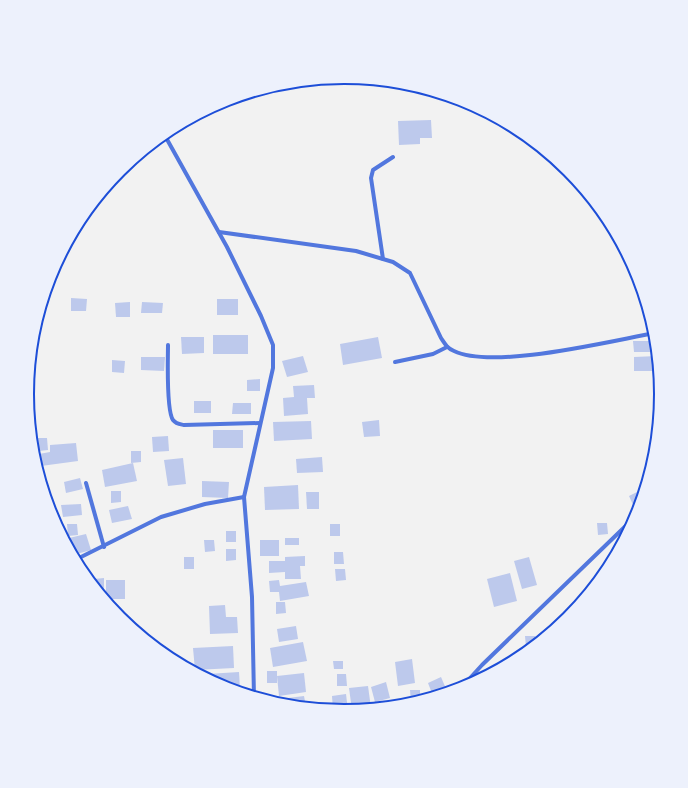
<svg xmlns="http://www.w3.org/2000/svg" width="688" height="788" viewBox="0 0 688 788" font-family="Signika,sans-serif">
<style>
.building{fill:#bdc9ec}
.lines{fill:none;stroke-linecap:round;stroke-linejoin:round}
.minor{stroke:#5277de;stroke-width:4}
.rim{fill:none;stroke:#1d4ed8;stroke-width:2}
</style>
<rect width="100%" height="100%" fill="#f2f2f2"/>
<g class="building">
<path d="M431,120L432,138H420V144L399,145L398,121Z"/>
<path d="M71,298L87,299L86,311H71Z"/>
<rect x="217" y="299" width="21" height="16"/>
<path d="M130,302V317H116L115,303Z"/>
<path d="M142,302L163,303L162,313H141Z"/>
<rect x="213" y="335" width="35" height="19"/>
<path d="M181,337H204V353L182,354Z"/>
<path d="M378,337L382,358L343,365L340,344Z"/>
<path d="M633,341H654V352H634Z"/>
<path d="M303,356L308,372L287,377L282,361Z"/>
<path d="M657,356L659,371H634V357Z"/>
<path d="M141,357H165L164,371L141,370Z"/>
<path d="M112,360L125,361L124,373L112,372Z"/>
<path d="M260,379V391H247V380Z"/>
<path d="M314,385L315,398H307L308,414L284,416L283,398L294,397L293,386Z"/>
<rect x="194" y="401" width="17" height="12"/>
<path d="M233,403H251V414H232Z"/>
<path d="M379,420L380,436L364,437L362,422Z"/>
<path d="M311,421L312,439L274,441L273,422Z"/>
<path d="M654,425H658L656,441H654Z"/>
<rect x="213" y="430" width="30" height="18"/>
<path d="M168,436L169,451L153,452L152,437Z"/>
<path d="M38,438H47L48,450L39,451Z"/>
<path d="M76,443L78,461L41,466L39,454L50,452V445Z"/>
<path d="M131,451H141V462L131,463Z"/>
<path d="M322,457L323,472L297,473L296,459Z"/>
<path d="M183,458L186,484L168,486L164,460Z"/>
<path d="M133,463L137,481L105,487L102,470Z"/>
<path d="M80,478L83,489L66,493L64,482Z"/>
<path d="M202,481L229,482L228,498L202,497Z"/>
<path d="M298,485L299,509L265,510L264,487Z"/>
<path d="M111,491H121V502L111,503Z"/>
<path d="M639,491L642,498L640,504L634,507L629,496Z"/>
<path d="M306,492H319V509H307Z"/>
<path d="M81,504L82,515L63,517L61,505Z"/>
<path d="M128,506L132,519L112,523L109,510Z"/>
<path d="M597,523H607L608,534L598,535Z"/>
<path d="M67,524H77L78,535L68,536Z"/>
<rect x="330" y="524" width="10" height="12"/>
<rect x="226" y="531" width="10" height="11"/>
<path d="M86,534L91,550L73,555L69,538Z"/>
<rect x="285" y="538" width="14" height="7"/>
<path d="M204,540H214L215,551L205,552Z"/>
<rect x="260" y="540" width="19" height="16"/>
<path d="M226,549H236V560L226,561Z"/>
<path d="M334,552H343L344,564H334Z"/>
<path d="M305,556V566H300L301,579H285V572L269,573V561H285V557Z"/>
<rect x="184" y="557" width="10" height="12"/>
<path d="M529,557L537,585L522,589L514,561Z"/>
<path d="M335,569H345L346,580L336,581Z"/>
<path d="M510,573L517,601L494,607L487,579Z"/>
<path d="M104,578V590H97L94,587V579Z"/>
<rect x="106" y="580" width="19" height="19"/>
<path d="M279,580L280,586L306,582L309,596L280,601L279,592H270L269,581Z"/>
<path d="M276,602H285L286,613L276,614Z"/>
<path d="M225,605L226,617H237L238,633L210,634L209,606Z"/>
<path d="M296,626L298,639L279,642L277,629Z"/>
<path d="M525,636H535L536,645L533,647H526Z"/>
<path d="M303,642L307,661L273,667L270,648Z"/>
<path d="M233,646L234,668L195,670L193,648Z"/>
<path d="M412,659L415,683L398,686L395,662Z"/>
<path d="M333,661H343V669H334Z"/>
<rect x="267" y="671" width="10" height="12"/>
<path d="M239,672L240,689H230L222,687L207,678V674Z"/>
<path d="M304,673L306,692L279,696L277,676Z"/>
<path d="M337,674H346L347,686H337Z"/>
<path d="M441,677L447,691L433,696L428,683Z"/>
<path d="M386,682L390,698L375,702L371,687Z"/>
<path d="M368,686L371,708L352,710L349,688Z"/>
<path d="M410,690H420V700L411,702Z"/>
<path d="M346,694L348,711L333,710L332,696Z"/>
<path d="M304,696L306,707L282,705L272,702V700Z"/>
</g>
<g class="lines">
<g class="minor">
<path d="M164,134L227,247L261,316L273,345V368L244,497L252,597L254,697"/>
<path d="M219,232L356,251L393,262L410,273L441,338C445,344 447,348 454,351C493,370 610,341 655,333"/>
<path d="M383,259L371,178L373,170L393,157"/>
<path d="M168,345C168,359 166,410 173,420C176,424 179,424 184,425L260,423"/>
<path d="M395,362L433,354L447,347"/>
<path d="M86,483L104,547"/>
<path d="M75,560L161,517L205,504L244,497"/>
<path d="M461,688L482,665L637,515"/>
</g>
</g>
<path d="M0 0H688V788H0ZM34 394a310 310 0 1 1 620 0a310 310 0 1 1-620 0Z" fill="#edf1fc" fill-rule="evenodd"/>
<path class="rim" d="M34 394a310 310 0 1 1 620 0a310 310 0 1 1-620 0Z"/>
</svg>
